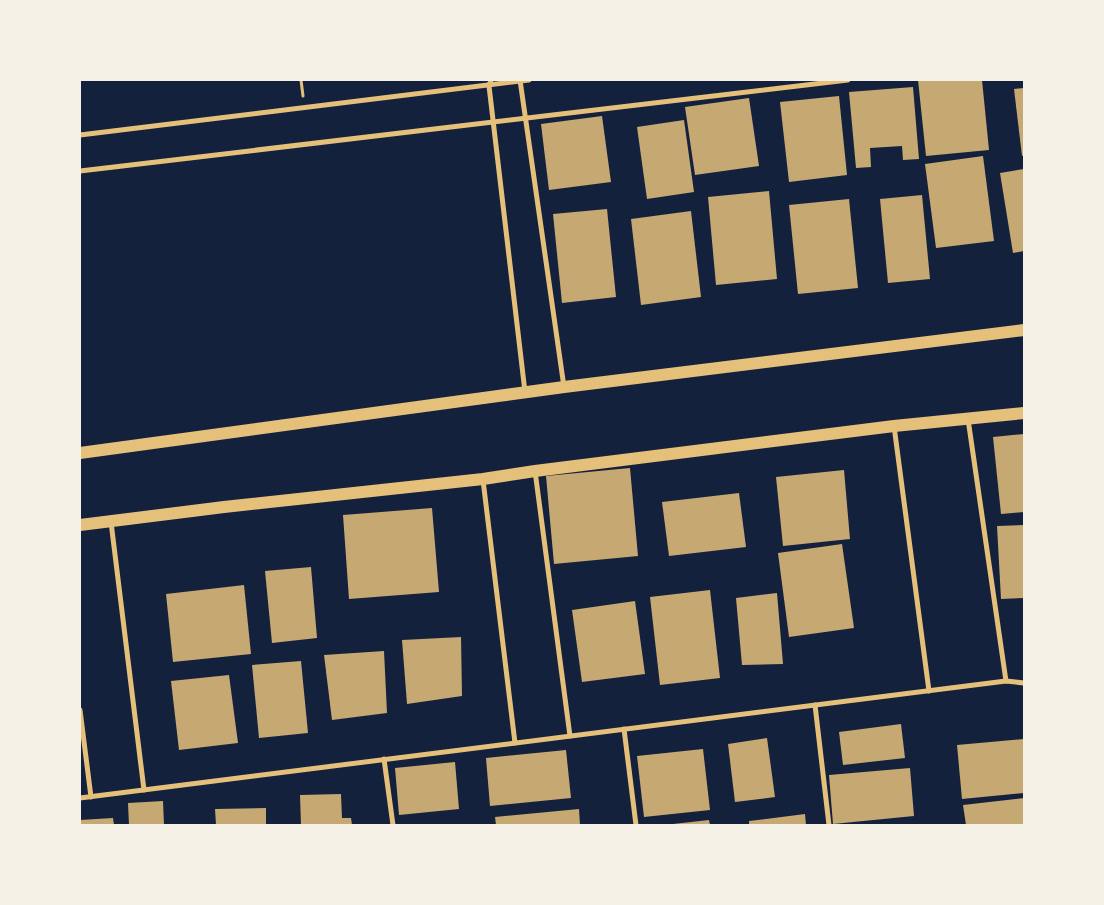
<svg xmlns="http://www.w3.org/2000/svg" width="1104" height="905" viewBox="0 0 1104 905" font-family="Rubik,sans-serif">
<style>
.building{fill:#c6a872}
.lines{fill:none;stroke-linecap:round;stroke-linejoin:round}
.path{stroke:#e5c07b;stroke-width:3}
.minor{stroke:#e5c07b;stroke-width:5}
.primary{stroke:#e5c07b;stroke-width:12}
</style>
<rect width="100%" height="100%" fill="#14213d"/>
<g class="building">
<path d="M918,80H982L989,150L926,156Z"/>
<path d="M913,87L919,159L903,160L902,146L870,148L871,167L856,168L849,92Z"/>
<path d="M1024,88V155L1022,156L1014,89Z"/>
<path d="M839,96L847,175L789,182L780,102Z"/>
<path d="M749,98L759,166L695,175L685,107Z"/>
<path d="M602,116L611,182L549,190L541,124Z"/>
<path d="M684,120L694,192L647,199L637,127Z"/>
<path d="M983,156L994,241L936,248L925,164Z"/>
<path d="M1024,169V251L1013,253L1000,173Z"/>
<path d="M769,191L777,279L716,285L708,197Z"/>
<path d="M922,195L930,279L888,283L880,199Z"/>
<path d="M849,199L858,288L798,294L789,205Z"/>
<path d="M607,209L616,297L562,303L553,214Z"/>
<path d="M691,211L701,297L641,305L631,219Z"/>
<path d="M1024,434V512L1001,514L993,437Z"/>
<path d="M630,468L638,556L554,564L546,476Z"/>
<path d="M844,470L850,539L783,546L776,477Z"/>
<path d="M739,493L746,547L669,556L662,502Z"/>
<path d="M432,508L439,592L349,599L343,515Z"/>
<path d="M1024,525V598L1001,599L997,526Z"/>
<path d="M842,544L854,628L789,637L778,553Z"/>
<path d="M311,567L317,638L272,643L265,571Z"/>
<path d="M244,585L251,654L173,662L166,594Z"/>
<path d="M710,590L720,678L660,685L650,597Z"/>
<path d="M777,593L783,664L742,665L736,598Z"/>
<path d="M635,601L645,674L582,682L572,610Z"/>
<path d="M461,637L462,696L407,704L402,640Z"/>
<path d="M384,651L387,713L332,720L324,655Z"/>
<path d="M301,661L308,733L259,738L252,665Z"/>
<path d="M229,675L238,743L179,750L171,681Z"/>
<path d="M901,724L905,758L843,765L839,732Z"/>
<path d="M767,738L775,797L735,802L728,744Z"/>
<path d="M1024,739V793L962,799L957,745Z"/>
<path d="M703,749L710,810L644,817L637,756Z"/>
<path d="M566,750L571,798L490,806L486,758Z"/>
<path d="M455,762L459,809L399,815L395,768Z"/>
<path d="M910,768L914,816L833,824L829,775Z"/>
<path d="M341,794L342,818H351L352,825H301L300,795Z"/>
<path d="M1024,798V825H966L963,805Z"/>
<path d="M163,801L164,825H129L128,803Z"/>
<path d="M266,808V825H216L215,809Z"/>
<path d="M579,809L580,825H496L495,817Z"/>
<path d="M805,814L806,825H749V821Z"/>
<path d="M113,818L114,825H80V820Z"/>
<path d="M709,820L710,825H673V824Z"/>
</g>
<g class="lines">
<path class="path" d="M301,80L303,96"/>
<g class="minor">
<path d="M491,80L489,86L525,392"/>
<path d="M520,80L564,387"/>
<path d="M80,135L529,80"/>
<path d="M80,171L848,80"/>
<path d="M968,419L1006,681"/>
<path d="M894,426L929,691"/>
<path d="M535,471L570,736"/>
<path d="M483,480L515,743"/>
<path d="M111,522L144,790"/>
<path d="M815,705L829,825"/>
<path d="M80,710L91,797"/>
<path d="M624,729L636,825"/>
<path d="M384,759L393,825"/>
<path d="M80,798L1006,681L1024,683"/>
</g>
<g class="primary">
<path d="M80,453L564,387L1024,330"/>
<path d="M80,525L224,507L483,479L535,471L894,426L1024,413"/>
</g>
</g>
<rect width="1104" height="905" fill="none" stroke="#f6f1e7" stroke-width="162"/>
</svg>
